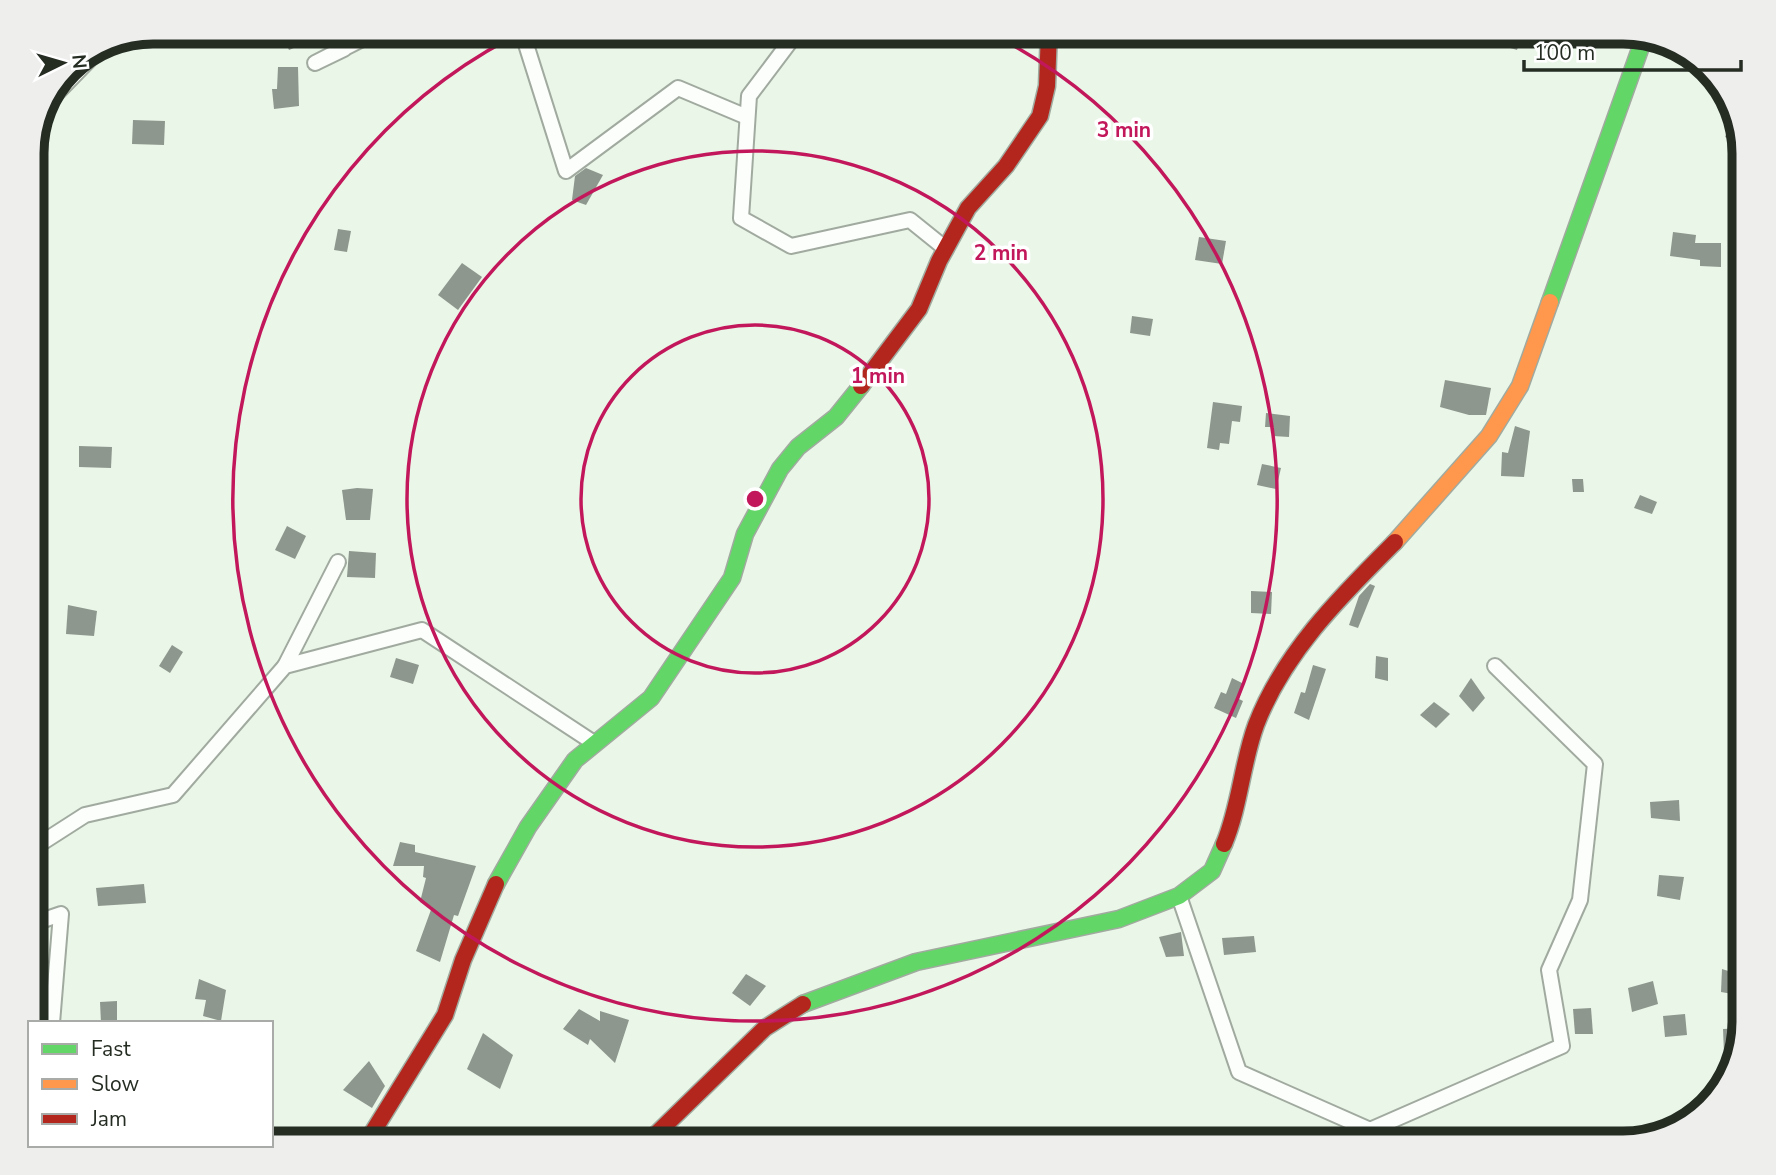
<svg xmlns="http://www.w3.org/2000/svg" width="1776" height="1175" viewBox="0 0 1776 1175" font-family="'Nunito Sans',sans-serif">
<style>
.building{fill:#8e978d}
.lines{fill:none;stroke-linecap:round;stroke-linejoin:round}
.street-casing{stroke:#a1aa9f;stroke-width:18}
.fast-casing{stroke:#a1aa9f;stroke-width:19}
.slow-casing{stroke:#a1aa9f;stroke-width:19}
.jam-casing{stroke:#a1aa9f;stroke-width:19}
.street{stroke:#fcfefc;stroke-width:14}
.fast{stroke:#63d668;stroke-width:16}
.slow{stroke:#ff974d;stroke-width:16}
.jam{stroke:#b3261e;stroke-width:16}
.ring{fill:none;stroke:#c2185b;stroke-width:3.5}
.rim{fill:none;stroke:#252d23;stroke-width:9}
.centre{fill:#c2185b;stroke:#fff;stroke-width:3.5}
.ring-label{font-size:21px;text-anchor:middle;font-weight:bold;fill:#c2185b;stroke:#fff;stroke-width:7;stroke-linejoin:round;paint-order:stroke}
</style>
<rect width="100%" height="100%" fill="#eaf6e8"/>
<g class="building">
<path d="M281,32H299L308,42L289,50Z"/>
<path d="M1509,32H1523L1517,50L1504,46Z"/>
<path d="M278,67H298L299,106L274,109L272,89H277Z"/>
<path d="M1735,116L1739,132L1743,145L1725,137Z"/>
<path d="M133,120L165,121L164,145L132,144Z"/>
<path d="M586,168L603,175L586,205L572,200L575,176Z"/>
<path d="M338,229L351,231L347,252L334,250Z"/>
<path d="M1673,232L1696,235L1695,243H1721V267L1700,266V260L1670,256Z"/>
<path d="M1199,237L1226,241L1222,264L1195,260Z"/>
<path d="M462,263L482,277L458,310L438,295Z"/>
<path d="M1132,316L1153,319L1150,336L1130,333Z"/>
<path d="M1445,380L1491,388L1486,415H1469L1440,407Z"/>
<path d="M1213,402L1242,406L1240,422L1232,421L1229,444L1220,443L1219,450L1207,448Z"/>
<path d="M1266,413L1290,416L1289,437L1273,436L1274,427H1265Z"/>
<path d="M1515,426L1530,431L1524,477L1501,476L1502,452L1508,453Z"/>
<path d="M79,446L112,447L111,468L79,467Z"/>
<path d="M1262,464L1281,468L1276,489L1257,485Z"/>
<path d="M1572,479H1583L1584,492H1573Z"/>
<path d="M357,488L373,489L370,520H346L342,490Z"/>
<path d="M1640,495L1657,502L1652,514L1634,508Z"/>
<path d="M287,526L306,536L295,559L275,550Z"/>
<path d="M349,551L376,553L375,578L347,577Z"/>
<path d="M1370,584L1375,586L1358,628L1349,625L1359,596Z"/>
<path d="M1251,591L1272,592L1271,614L1251,613Z"/>
<path d="M68,605L97,611L94,636L66,634Z"/>
<path d="M172,645L183,652L170,673L159,666Z"/>
<path d="M1376,656L1388,658V681L1375,678Z"/>
<path d="M396,658L419,665L413,684L390,677Z"/>
<path d="M1313,665L1326,669L1309,720L1294,713L1301,692L1305,693Z"/>
<path d="M1232,678L1244,684L1239,699L1243,701L1236,718L1214,708L1221,692L1226,694Z"/>
<path d="M1471,678L1485,698L1473,712L1459,696Z"/>
<path d="M1434,702L1450,714L1436,728L1420,715Z"/>
<path d="M1679,800L1680,821L1651,818L1650,802Z"/>
<path d="M400,842L415,845V852L476,866L458,916L454,915L440,962L416,951L432,907L420,902L426,878L423,877L424,866H393Z"/>
<path d="M1659,875L1684,877L1680,900L1657,896Z"/>
<path d="M144,884L146,903L98,906L96,888Z"/>
<path d="M1181,932L1184,956L1166,957L1159,937Z"/>
<path d="M1254,936L1256,952L1224,955L1222,938Z"/>
<path d="M1722,969L1744,976V996L1721,992Z"/>
<path d="M746,974L766,986L750,1006L732,993Z"/>
<path d="M199,979L226,990L221,1021L203,1016L206,1000L195,999Z"/>
<path d="M1653,981L1658,1004L1632,1012L1628,988Z"/>
<path d="M117,1001V1023H101L100,1002Z"/>
<path d="M1591,1008L1593,1034H1575L1573,1009Z"/>
<path d="M579,1009L600,1021V1011L629,1020L615,1063L590,1039L588,1045L563,1029Z"/>
<path d="M1685,1014L1687,1035L1665,1037L1663,1016Z"/>
<path d="M1743,1028L1735,1053L1724,1054L1723,1029Z"/>
<path d="M483,1033L513,1055L500,1089L467,1069Z"/>
<path d="M369,1061L385,1086L372,1108L343,1090Z"/>
</g>
<g class="lines">
<defs>
<g id="street">
<path d="M513,31L524,38L566,171L678,88L747,117"/>
<path d="M798,31L749,96L741,218L791,246L910,220L946,249"/>
<path d="M344,49L315,63L378,31"/>
<path d="M53,97L94,55L120,38"/>
<path d="M285,666L338,562"/>
<path d="M32,849L85,815L173,795L285,666L422,630L594,743"/>
<path d="M1179,896L1239,1072L1370,1130L1562,1046L1549,970L1580,900L1595,764L1495,666"/>
<path d="M32,924L61,914L52,1023"/>
</g>
<g id="fast">
<path d="M1550,302L1644,38"/>
<path d="M496,884L528,827L575,760L651,698L732,578L745,534L780,469L798,447L836,417L861,386"/>
<path d="M803,1004L916,962L1119,919L1179,896L1212,871L1224,844"/>
</g>
<path id="slow" d="M1395,542L1489,436L1520,386L1550,302"/>
<g id="jam">
<path d="M861,386L919,309L939,261L968,208L1006,166L1040,116L1047,86L1049,31"/>
<path d="M1224,844C1240,806 1242,763 1256,725C1284,652 1341,596 1395,542"/>
<path d="M366,1143L445,1015L463,960L496,884"/>
<path d="M647,1143L765,1028L803,1004"/>
</g>
</defs>
<use href="#street" class="street-casing"/>
<use href="#fast" class="fast-casing"/>
<use href="#slow" class="slow-casing"/>
<use href="#jam" class="jam-casing"/>
<use href="#street" class="street"/>
<use href="#fast" class="fast"/>
<use href="#slow" class="slow"/>
<use href="#jam" class="jam"/>
</g>
<g class="ring">
<circle cx="755" cy="499" r="174"/>
<circle cx="755" cy="499" r="348"/>
<path d="M988 32A522 522 0 1 1 522 32"/>
</g>
<path d="M0 0H1776V1175H0ZM153 44H1623A109 109 0 0 1 1732 153V1022A109 109 0 0 1 1623 1131H153A109 109 0 0 1 44 1022V153A109 109 0 0 1 153 44Z" fill="#eeeeed" fill-rule="evenodd"/>
<path class="rim" d="M153 44H1623A109 109 0 0 1 1732 153V1022A109 109 0 0 1 1623 1131H153A109 109 0 0 1 44 1022V153A109 109 0 0 1 153 44Z"/>
<circle cx="755" cy="499" r="10" class="centre"/>
<g class="ring-label">
<text x="1124" y="137">3 min</text>
<text x="1001" y="260">2 min</text>
<text x="878" y="383">1 min</text>
</g>
<rect x="28" y="1021" width="245" height="126" fill="#ffffff" stroke="#a8aba7" stroke-width="2"/>
<rect x="42" y="1044" width="35" height="10" fill="#63d668" stroke="#a8aba7" stroke-width="2"/>
<text x="91" y="1056" font-size="21" fill="#252d23">Fast</text>
<rect x="42" y="1079" width="35" height="10" fill="#ff974d" stroke="#a8aba7" stroke-width="2"/>
<text x="91" y="1091" font-size="21" fill="#252d23">Slow</text>
<rect x="42" y="1114" width="35" height="10" fill="#b3261e" stroke="#a8aba7" stroke-width="2"/>
<text x="91" y="1126" font-size="21" fill="#252d23">Jam</text>
<g transform="translate(63 63) rotate(85)" stroke="#ffffff" stroke-width="5" paint-order="stroke">
<path d="M0-5L12 26L0 18L-12 26Z" fill="#252d23"/>
<text y="-10" font-size="19" font-weight="bold" text-anchor="middle" fill="#252d23">N</text>
</g>
<path d="M1524 60v10h217v-10" fill="none" stroke="#252d23" stroke-width="3.5"/>
<text x="1534" y="60" font-size="21" fill="#252d23" stroke="#ffffff" stroke-width="5" paint-order="stroke">100 m</text>
</svg>
